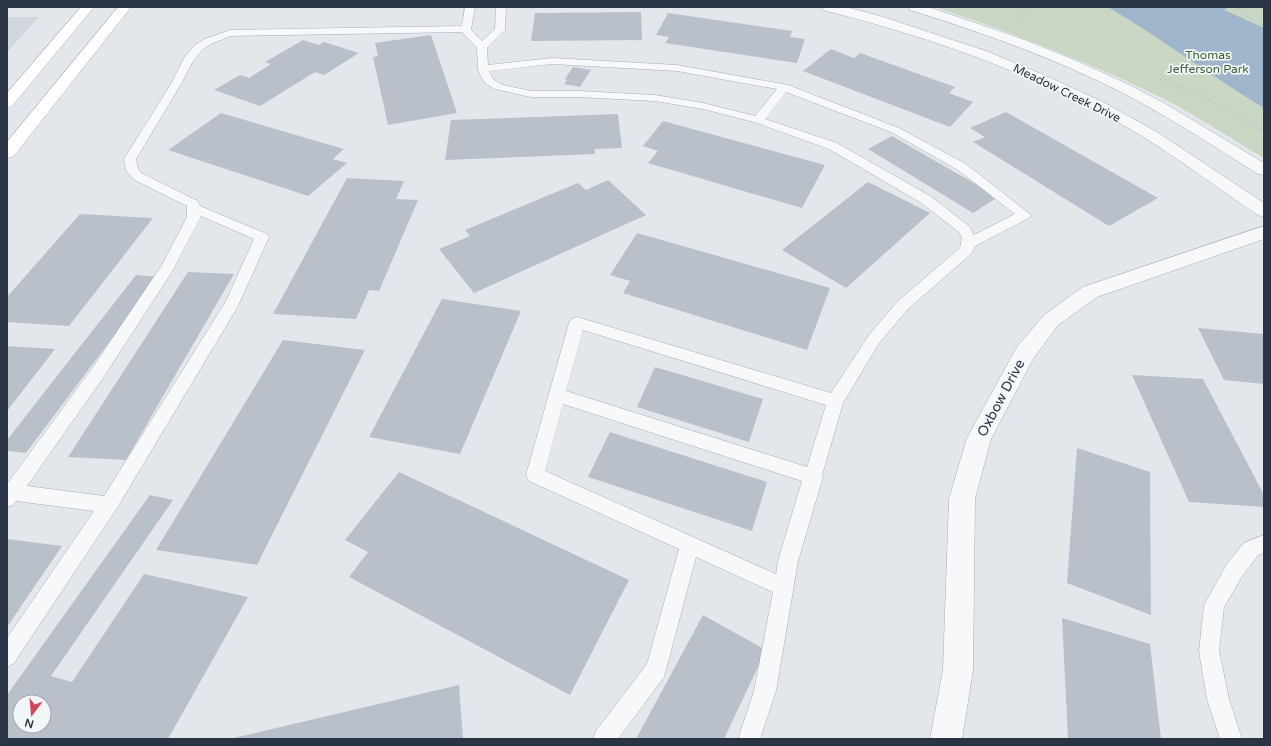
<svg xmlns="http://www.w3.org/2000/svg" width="1271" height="746" viewBox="0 0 1271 746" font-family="'Varela Round',sans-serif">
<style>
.built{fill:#d1d6de}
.green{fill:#c9d6c4}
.water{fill:#9eb5cc}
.building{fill:#bac0ca;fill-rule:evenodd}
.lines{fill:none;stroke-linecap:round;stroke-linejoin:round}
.service-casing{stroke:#a8aeb7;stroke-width:1}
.minor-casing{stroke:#a8aeb7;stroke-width:1}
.secondary-casing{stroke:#a8aeb7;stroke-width:1}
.path-far1{stroke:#c1c5cb;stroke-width:1.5;stroke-dasharray:2 2;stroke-linecap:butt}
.path{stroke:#c1c5cb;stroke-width:2;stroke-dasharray:2.5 2.5;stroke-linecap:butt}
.service{fill:#f6f8fa;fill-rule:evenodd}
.minor{fill:#f6f8fa;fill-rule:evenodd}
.secondary{fill:#fff;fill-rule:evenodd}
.labels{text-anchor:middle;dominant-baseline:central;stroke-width:3.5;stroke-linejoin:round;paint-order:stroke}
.far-park-label{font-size:12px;fill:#406137;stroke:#f3f6f9}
.far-street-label{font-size:12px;fill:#2a3445;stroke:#f3f6f9}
.street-label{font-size:14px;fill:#2a3445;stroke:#f3f6f9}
</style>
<rect width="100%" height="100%" fill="#e3e7ec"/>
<path class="built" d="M7,17H39L7,52Z"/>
<path class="green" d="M935,7H1264V158C1233,140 1202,119 1170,102C1095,64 1015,34 935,7Z"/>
<path class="water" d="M1108,7H1229L1224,10L1264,28V108C1211,76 1161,38 1108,7Z"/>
<g class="building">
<path d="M641,12L642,40L531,41L535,13Z"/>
<path d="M668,13L792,31L790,37L805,39L797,63L665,43L669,37L656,35Z"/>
<path d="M431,35L457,113L388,125L373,57L378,56L375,43Z"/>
<path d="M303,40L319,45L324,42L359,53L324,75L315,72L260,106L214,90L240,75L249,78L271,64L265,62Z"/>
<path d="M831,49L854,58L860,53L955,87L949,93L973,102L950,127L803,71Z"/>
<path d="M573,67L591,70L580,87L564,84L567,80L565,79Z"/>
<path d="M1006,112L1158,198L1109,226L973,142L985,137L970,128Z"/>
<path d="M221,113L344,149L333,159L347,163L308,196L168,150Z"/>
<path d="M618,114L622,148L595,149V154L445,160L451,120Z"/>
<path d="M663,121L825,165L802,208L648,163L658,151L643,146Z"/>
<path d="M892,136L998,197L973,213L868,149Z"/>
<path d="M347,178L404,181L396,199L418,200L379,291L369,290L356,319L273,314Z"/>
<path d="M608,180L646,215L474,293L439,249L470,236L465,230L578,183L586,190Z"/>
<path d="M868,182L930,213L846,288L782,250Z"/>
<path d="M80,214L153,218L69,326L7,322V297Z"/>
<path d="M637,233L830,288L807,350L623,293L630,281L610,275Z"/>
<path d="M188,272L234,274L126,460L68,457Z"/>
<path d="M136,275L158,277L26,453L7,451V440Z"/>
<path d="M442,299L521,311L460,454L369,437Z"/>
<path d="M1198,328L1264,334V384L1224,380Z"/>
<path d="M283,340L365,350L257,565L156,550Z"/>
<path d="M7,346L55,349L7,411Z"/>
<path d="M655,367L763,399L749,442L637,407Z"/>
<path d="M1132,375L1203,379L1264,495V507L1189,502Z"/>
<path d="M610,432L767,482L752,531L588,477Z"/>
<path d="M1077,448L1150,472L1151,615L1067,583Z"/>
<path d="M399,472L629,580L570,695L349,577L368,552L345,540Z"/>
<path d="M150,495L173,500L51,676L72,682L144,574L248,597L168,739H7V695ZM20,702H44V726H20Z"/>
<path d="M7,539L62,546L7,627Z"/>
<path d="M703,615L766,650L724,739H636Z"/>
<path d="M1062,618L1150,644L1161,739H1068Z"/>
<path d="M459,685L463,739H234V738Z"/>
</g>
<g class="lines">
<defs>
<g id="service">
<path d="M465,7H475L471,30L482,41L495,29L496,7H506L505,30L487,48L488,65L552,58L677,65L788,85L899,128L966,164L1031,215L1029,218L975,246L972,253L908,309L879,343L843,403L822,475L823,477L798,561L776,691L760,739H738L754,691L773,592L696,557L664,677L618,739H593L596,731L647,664L679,549L529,481L526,475L569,323L572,319L577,317L831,393L869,335L898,301L960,248L962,238L959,232L920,202L829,149L754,122L703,109L655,101L578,97H531L495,89L486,84L481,77L478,69L477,48L462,32L231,36L213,43L203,49L193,61L181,84L136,159L138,169L141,173L198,201L200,206L267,234L269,237L238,306L115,511L14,663L7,667V638L94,511L16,501L13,505L7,507V484L91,370L162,265L187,217V206L133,179L126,170L124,159L171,84L184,58L195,45L205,39L230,30L462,26ZM552,64L677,71L777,89L755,116L703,103L655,95L578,91H531L503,85L494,80L489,71ZM786,92L891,132L958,170L1015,214L974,235L969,226L930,196L837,143L765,119ZM201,216L254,239L226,301L104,496L27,486L103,378L173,270ZM583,330L826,405L807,467L566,391ZM563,404L802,481L778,561L776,574L545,471Z"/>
<path d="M1264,535V553L1258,555L1241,578L1224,607L1219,651L1229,699L1242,739H1220L1207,699L1199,651L1204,605L1227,564L1244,543Z"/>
</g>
<g id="minor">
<path d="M822,7H846L880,16L986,51L1044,75L1101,101L1157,132L1264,203V217L1258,215C1220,190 1184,162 1145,138C1047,78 935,38 823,10Z"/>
<path d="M909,7H928L946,13L1025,40L1077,61L1127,84L1164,103L1264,163V175L1258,174C1212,145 1166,115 1117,90C1051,57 981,32 910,10Z"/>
<path d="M1264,226V239L1097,297L1058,325L1033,359L991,439L975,499L973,670L962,739H930L943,670L949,499L967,438L1017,347L1044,315L1083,287Z"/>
</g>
<g id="secondary">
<path d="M81,7H94L12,106L7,108V93Z"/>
<path d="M118,7H131L13,157L7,158V142Z"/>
</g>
</defs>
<use href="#service" class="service-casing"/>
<use href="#minor" class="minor-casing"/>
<use href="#secondary" class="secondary-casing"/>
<g class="path-far1">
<path d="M1238,7L1244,15L1264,26"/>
<path d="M1018,19L1033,7"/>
<path d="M1160,79L1201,95L1261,130"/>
</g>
<path class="path" d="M1259,129L1264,132"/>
<use href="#service" class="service"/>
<use href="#minor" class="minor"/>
<use href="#secondary" class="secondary"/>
</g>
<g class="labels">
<g class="far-park-label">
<text x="1208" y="55">Thomas<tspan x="1208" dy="14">Jefferson Park</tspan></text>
</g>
<g class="far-street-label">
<text transform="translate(1067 93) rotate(26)">Meadow Creek Drive</text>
</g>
<g class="street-label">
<text transform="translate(1001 398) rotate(-62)">Oxbow Drive</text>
</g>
</g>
<rect width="1271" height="746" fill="none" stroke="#2a3445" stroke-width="16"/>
<g transform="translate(32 714) rotate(196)"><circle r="19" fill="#f3f6f9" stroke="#a3a8b1"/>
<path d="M0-3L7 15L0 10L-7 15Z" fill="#d3465d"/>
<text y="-6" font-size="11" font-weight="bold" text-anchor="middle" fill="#2a3445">N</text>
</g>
</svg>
